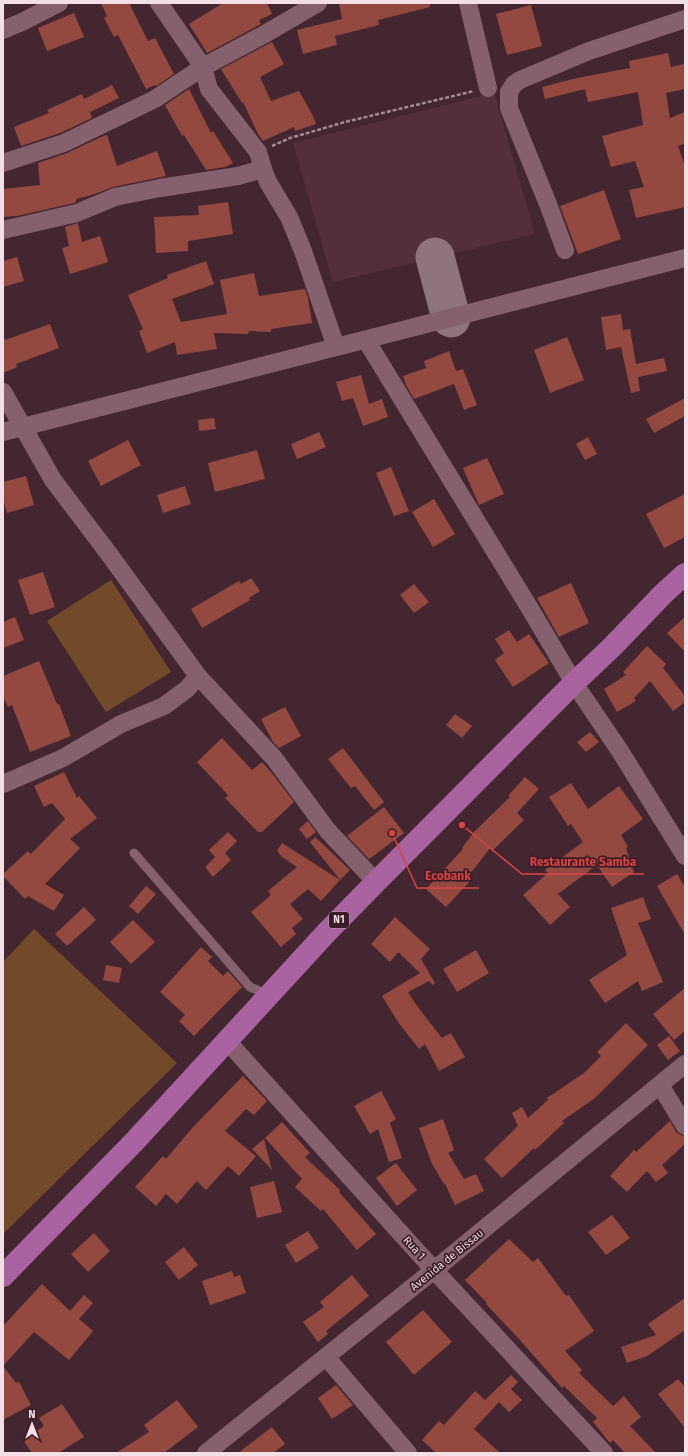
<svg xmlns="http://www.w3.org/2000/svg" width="688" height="1456" viewBox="0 0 688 1456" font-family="'Fira Sans',sans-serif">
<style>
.built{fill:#532f3c}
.green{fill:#734a29}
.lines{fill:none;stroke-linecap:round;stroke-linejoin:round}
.taxiway{stroke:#8e747c;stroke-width:39}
.building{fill:#934940}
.path{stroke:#a38b93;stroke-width:2.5;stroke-dasharray:4 2;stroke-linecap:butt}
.lane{stroke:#84616d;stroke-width:9}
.street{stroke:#84616d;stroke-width:18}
.primary{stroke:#a863a0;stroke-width:22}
.labels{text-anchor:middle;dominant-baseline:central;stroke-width:3.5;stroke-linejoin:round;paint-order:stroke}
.shield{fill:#391c26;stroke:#bba4ac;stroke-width:1}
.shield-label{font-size:10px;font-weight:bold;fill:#f3dfe5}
.street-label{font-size:11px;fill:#f3dfe5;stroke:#391c26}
.leader{fill:none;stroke:#da4344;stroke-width:1.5}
.callout-dot{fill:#da4344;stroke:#391c26;stroke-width:1.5}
.callout-label{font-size:12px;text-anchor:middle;font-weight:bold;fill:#da4344;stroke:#391c26;stroke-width:3.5;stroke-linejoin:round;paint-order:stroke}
</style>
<rect width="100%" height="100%" fill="#442630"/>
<path class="built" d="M494,93L535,234L333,282L293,143Z"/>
<g class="green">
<path d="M111,580L171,672L106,712L47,621Z"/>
<path d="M34,929L177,1063L3,1234V962Z"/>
</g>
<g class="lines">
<path class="taxiway" d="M435,257L451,318"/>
</g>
<g class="building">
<path d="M101,3H129L148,41L155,38L174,74L156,86L155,85L146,89L118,35L114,37L104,18L107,16Z"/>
<path d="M223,3H267L272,14L259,20L261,24L207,53L189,24Z"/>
<path d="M339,3H430V7L378,20L379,25L335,36L337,45L303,54L297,30L342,19Z"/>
<path d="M531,5L542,46L507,55L496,14Z"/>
<path d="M74,13L84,37L47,51L38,28Z"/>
<path d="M272,42L284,64L260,77L271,101L299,91L312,114L316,124L295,131L294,127L263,141L258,134L243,102L242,103L221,69Z"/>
<path d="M668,53L671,67L685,64V89L666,93L670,118L685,112V143L678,146L685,166V207L636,218L629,190L644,187L635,161L611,167L602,136L643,125L638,92L588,102L585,89L545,99L542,87L577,78L630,68L629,61Z"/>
<path d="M112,85L119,98L90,112L92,118L60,133L21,146L14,127L49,113L47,110L82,94L84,99Z"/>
<path d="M189,89L211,133L213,131L233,163L225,167L206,170L184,135L182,136L165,105Z"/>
<path d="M107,135L117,166L157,151L166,176L113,187L92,195L76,199V202L74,203L17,216L3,217V189L40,185L38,163L67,153L101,137Z"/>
<path d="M604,190L621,239L578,254L560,206Z"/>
<path d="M228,202L233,234L188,241V251L156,253L154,217L199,215L198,206Z"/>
<path d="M78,223L82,242L100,236L108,262L70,274L62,248L69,246L65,227Z"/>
<path d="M17,257L24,281L3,287V261Z"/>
<path d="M206,261L214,284L172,299L181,322L227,314L220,280L254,273L259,296L305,289L308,298L312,323L271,329V332L249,331L248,334L214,333L217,349L177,355L175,342L147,353L139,331L143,329L128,295L168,278L167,275Z"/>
<path d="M621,314L623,330L630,329L636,364L664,358L667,371L638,377L640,391L631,393L621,347L606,350L601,317Z"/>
<path d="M50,324L59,348L16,364L17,367L3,373V335L5,340Z"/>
<path d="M567,337L584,380L550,393L534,350Z"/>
<path d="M449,351L456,371L463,369L477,405L464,410L454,384L414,399L406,385L403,376L426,368L424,361Z"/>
<path d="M361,375L369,404L382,399L388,417L363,426L353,398L342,401L336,382Z"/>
<path d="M685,398V416L654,433L646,419Z"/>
<path d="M214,418L216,429L199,431L198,420Z"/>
<path d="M319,432L326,447L297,459L291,444Z"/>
<path d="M588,437L597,454L585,460L576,444Z"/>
<path d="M128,440L141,465L101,486L88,461Z"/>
<path d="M257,450L265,479L215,492L208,463Z"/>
<path d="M487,458L504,494L479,505L463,468Z"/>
<path d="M391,467L409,511L394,516L376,473Z"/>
<path d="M26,476L34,505L7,513L3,498V482Z"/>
<path d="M185,486L191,504L163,513L157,495Z"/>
<path d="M685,494V537L664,548L646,514Z"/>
<path d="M434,499L455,534L433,547L412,512Z"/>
<path d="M43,572L55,607L30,615L18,580Z"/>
<path d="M251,578L260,591L249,598L250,600L202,628L191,609L239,581L241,584Z"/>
<path d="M571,583L589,623L559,637L537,598Z"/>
<path d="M414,584L429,602L414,613L400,595Z"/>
<path d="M15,617L24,640L3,648V622Z"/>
<path d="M685,617V652L667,633Z"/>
<path d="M509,630L517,642L529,634L549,663L513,687L495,660L504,653L495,639Z"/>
<path d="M647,646L666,664L663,668L685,696V702L673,711L650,681L634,698L636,701L617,712L604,689L626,675L623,672Z"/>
<path d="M39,661L57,704H59L71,736L30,752L12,705L8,707L3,696V676Z"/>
<path d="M285,707L301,736L279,748L273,742L261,719Z"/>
<path d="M455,714L472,726L462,738L446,725Z"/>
<path d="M590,732L599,742L586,752L577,742Z"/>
<path d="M222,738L252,770L262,762L271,772L294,802L262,832H258L225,798L228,795L197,762Z"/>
<path d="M343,748L384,802L374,810L355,786L351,788L328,759Z"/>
<path d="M64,772L77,798L79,796L97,818L70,839L80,848L45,884L64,895L54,911L28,896L25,899L3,876V874L28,851L31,854L65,819L52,803L44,807L34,786Z"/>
<path d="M525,777L539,789L517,813L524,820L493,850L490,848L468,877L471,880L446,907L426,889L463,849L462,848L474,832L510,797L508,796Z"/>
<path d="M571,783L588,809L619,786L643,819L621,835L628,847L626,848L634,872L612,887L597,865L558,894L570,907L550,925L523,895L548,873L545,870L583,842L571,824L568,826L549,797Z"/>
<path d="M384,807L404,833L369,859L347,836Z"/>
<path d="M308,821L316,832L307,839L299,829Z"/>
<path d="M228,832L237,841L225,853L231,860L213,877L205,867L215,857L209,850Z"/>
<path d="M315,837L350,870L340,880L310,842Z"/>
<path d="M282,843L340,880L321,901L308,889L290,904L303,919L292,928L296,934L281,947L251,912L271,895L268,891L297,867L282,857L277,851Z"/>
<path d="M677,874L685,887V935L657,886Z"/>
<path d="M146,886L156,894L138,914L129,906Z"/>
<path d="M643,897L651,919L638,923L663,982L642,991L638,981L605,1003L589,980L627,955L611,908Z"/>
<path d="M84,907L96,920L67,946L55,934Z"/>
<path d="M395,917L430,949L421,959L435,983L433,985L429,981L408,992L417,1006L442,1038L451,1033L465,1057L439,1071L425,1044L419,1049L398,1022L382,996L420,973L398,952L390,962L371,944Z"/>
<path d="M133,920L155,942L131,964L110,942Z"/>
<path d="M201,947L212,957L208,961L223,976L228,971L242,987L194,1036L179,1021L185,1015L160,992Z"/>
<path d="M476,950L489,973L457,992L443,969Z"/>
<path d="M106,965L122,968L119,983L103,980Z"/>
<path d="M685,988V1031L674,1040L653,1014Z"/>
<path d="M626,1023L648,1045L595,1098L562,1121L564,1123L535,1150L534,1148L502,1178L484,1159L518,1126L512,1113L522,1107L528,1118L548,1100L547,1098L584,1073L601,1056L597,1052Z"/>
<path d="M669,1036L680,1051L668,1060L657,1045Z"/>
<path d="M243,1076L267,1101L254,1115L246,1109L225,1131L256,1156L239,1176L228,1166L206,1190L197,1181L177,1204L166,1194L156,1206L135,1187L163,1156L166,1159L193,1127Z"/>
<path d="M381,1091L396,1119L390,1123L402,1158L389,1162L378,1129L370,1134L354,1106Z"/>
<path d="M443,1119L454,1150L448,1153L464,1179L476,1174L484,1191L455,1205L445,1184H444L432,1164L419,1128Z"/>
<path d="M670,1121L676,1132L680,1135L685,1136V1144L662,1165L668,1173L656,1182L647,1171L627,1192L610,1176L634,1150L636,1152Z"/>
<path d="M282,1122L310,1153L305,1157L340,1190L339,1192L376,1234L357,1250L323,1209L321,1211L295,1187L302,1179L265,1138Z"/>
<path d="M264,1139L272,1170L252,1149Z"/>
<path d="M396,1163L417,1190L397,1206L376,1178Z"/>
<path d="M274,1181L282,1212L257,1218L250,1187Z"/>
<path d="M612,1215L630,1238L606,1255L588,1232Z"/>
<path d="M308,1231L319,1248L296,1263L285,1245Z"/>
<path d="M94,1233L110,1251L88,1272L71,1254Z"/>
<path d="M509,1239L533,1262L538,1258L566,1296L569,1295L594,1331L565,1351L582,1370L579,1373L613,1406L624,1396L641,1417L630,1426L656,1453H625L613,1440L610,1443L593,1422L597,1418L564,1386L562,1388L520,1340L486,1304L487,1303L465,1280Z"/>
<path d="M184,1247L198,1265L179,1280L165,1262Z"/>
<path d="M232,1271L234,1277L240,1275L246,1293L210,1305L202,1281Z"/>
<path d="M352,1275L369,1296L326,1331L328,1334L318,1342L303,1322L324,1307L320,1302Z"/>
<path d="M42,1284L70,1311L84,1295L93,1303L79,1319L93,1331L69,1360L34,1332L3,1366V1326Z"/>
<path d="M685,1298V1330L647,1356L627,1363L621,1347L656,1335L648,1324Z"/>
<path d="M423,1310L452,1342L414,1375L386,1342Z"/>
<path d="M3,1366L16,1383L19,1382L31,1405L3,1420Z"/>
<path d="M511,1375L518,1382L511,1389L522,1400L509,1412L499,1402L474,1429L500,1453H436L422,1440L439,1421L444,1425L475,1391L485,1400Z"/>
<path d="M678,1379L685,1387V1428L658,1394Z"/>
<path d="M336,1385L353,1405L332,1419L318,1398Z"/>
<path d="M177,1400L198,1427L164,1453H116L149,1432L144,1425Z"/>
<path d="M62,1404L84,1437L58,1453H32L23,1440L44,1426L39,1418Z"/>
<path d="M272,1427L285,1444L273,1453H238Z"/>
</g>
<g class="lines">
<path class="path" d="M272,146L290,138L345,122L474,91"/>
<path class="lane" d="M134,853L250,987L269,995"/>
<g class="street">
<path d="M159,3L203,67L209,89L258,152L263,169L268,182L289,217L303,251L336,347"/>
<path d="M468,3L488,88"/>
<path d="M3,30L22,22L59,3"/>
<path d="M3,163L64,143L155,99L203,67L265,34L318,3"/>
<path d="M3,230L77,213L115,197L160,188L238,176L263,169"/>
<path d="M565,250L548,204L509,108V92L514,84L520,80L589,51L685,19"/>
<path d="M366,340L532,612L574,683L620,751L685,856"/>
<path d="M3,392L53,480L109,554L198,676L274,758L328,831L376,882"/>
<path d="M3,432L685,258"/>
<path d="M3,784L63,758L121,724L164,706L187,689L198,676"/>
<path d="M227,1041L434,1270L604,1453"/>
<path d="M660,1085L685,1126"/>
<path d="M326,1357L408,1453"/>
<path d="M206,1453L434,1270L685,1064"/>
</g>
<path class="primary" d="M3,1276L134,1142L327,932L376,882L574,683L612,647L664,593L685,574"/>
</g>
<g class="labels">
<rect class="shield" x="329" y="912" width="20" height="16" rx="3"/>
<g class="shield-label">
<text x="339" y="920">N1</text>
</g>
<g class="street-label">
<text transform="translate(414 1248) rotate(48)">Rua 1</text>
<text transform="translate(447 1260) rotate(-39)">Avenida de Bissau</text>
</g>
</g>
<path class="leader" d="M462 825L522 874H644M392 833L417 888H479"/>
<g class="callout-dot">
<circle cx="462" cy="825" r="4"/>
<circle cx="392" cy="833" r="4"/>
</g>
<g class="callout-label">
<text x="583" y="866">Restaurante Samba</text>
<text x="448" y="880">Ecobank</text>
</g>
<rect width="688" height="1456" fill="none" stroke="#f3dfe5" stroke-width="8"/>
<g transform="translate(32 1424)" stroke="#391c26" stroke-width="3" paint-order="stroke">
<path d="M0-3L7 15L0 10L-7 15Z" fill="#f3dfe5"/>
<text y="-6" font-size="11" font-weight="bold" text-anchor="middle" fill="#f3dfe5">N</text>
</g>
</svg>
